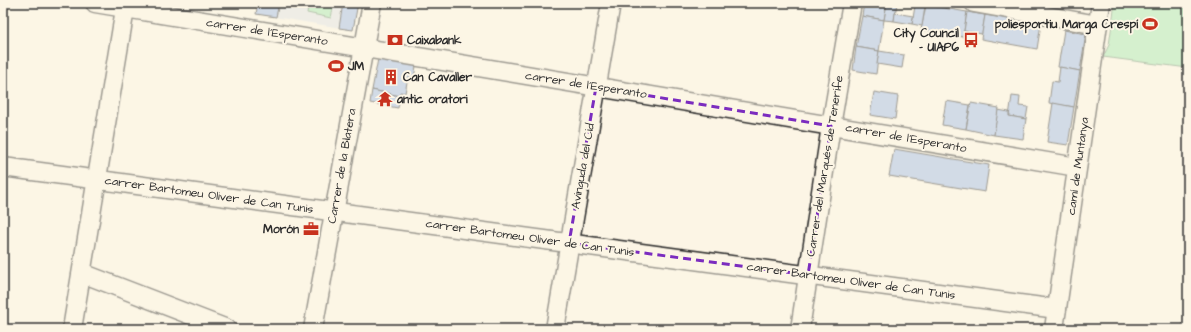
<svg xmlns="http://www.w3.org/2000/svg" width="1191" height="332" viewBox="0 0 1191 332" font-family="'Architects Daughter',sans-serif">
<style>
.built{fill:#e0e3e6}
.green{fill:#a7e9b2;stroke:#698a6e}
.building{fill:#a0bae7;stroke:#2b2b2b}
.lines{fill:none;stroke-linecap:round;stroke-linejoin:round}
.minor-casing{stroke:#2b2b2b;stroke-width:21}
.minor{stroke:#fcf5e5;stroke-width:18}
.marked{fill:none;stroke:#7b2cbf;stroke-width:3;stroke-dasharray:8 5;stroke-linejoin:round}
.labels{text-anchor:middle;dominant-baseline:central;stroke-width:4;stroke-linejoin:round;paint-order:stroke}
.poi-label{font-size:12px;font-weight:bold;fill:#2b2b2b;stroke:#fcf5e5;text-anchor:start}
.street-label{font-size:12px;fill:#2b2b2b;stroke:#fcf5e5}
</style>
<rect width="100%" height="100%" fill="#fcf5e5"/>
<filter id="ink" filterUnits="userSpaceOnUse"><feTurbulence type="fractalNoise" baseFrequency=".025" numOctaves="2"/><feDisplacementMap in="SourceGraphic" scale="8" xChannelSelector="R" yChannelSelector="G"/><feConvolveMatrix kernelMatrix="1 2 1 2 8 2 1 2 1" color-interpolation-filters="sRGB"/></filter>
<g filter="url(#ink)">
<path class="built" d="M258,3H358L353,30L256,14Z"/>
<g class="green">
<path d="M309,3H334L331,18L307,13Z"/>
<path d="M1115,3H1188V68L1103,57L1109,45Z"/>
</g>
<g class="building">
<path d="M258,3H279L276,17L256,14Z"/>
<path d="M343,3H358L353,30L339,28Z"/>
<path d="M864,3H887L884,20L862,16Z"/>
<path d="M887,3H897L894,21L884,20Z"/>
<path d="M926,5L967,12L963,37L921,30Z"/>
<path d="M915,6L925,7L922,26L912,24Z"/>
<path d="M967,12L985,15L982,34L964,31Z"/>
<path d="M895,13L913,16L912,24L894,21Z"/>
<path d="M985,15L1041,24L1037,49L981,39Z"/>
<path d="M862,16L884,20L879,51L856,47Z"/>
<path d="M1064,30L1086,34L1080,71L1058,67Z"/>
<path d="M856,47L879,51L876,74L853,70Z"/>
<path d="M879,51L904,55L902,68L877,64Z"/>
<path d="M378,59L416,66L414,78L408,77L405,93L400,92V96L372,90Z"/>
<path d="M1060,67L1080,71L1074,107L1049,103L1052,81L1058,82Z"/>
<path d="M372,90L400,96L398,108L370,103Z"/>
<path d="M874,92L898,96L895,119L870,115Z"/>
<path d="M1012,96L1020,97L1019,106L1028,107L1026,119L1009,116Z"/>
<path d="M946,101L970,105L966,129L942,125Z"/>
<path d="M971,103L999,108L994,135L966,129Z"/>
<path d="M1053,103L1074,107L1068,145L1047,142Z"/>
<path d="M998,110L1009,112V116L1026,119L1023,139L994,135Z"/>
<path d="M894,149L989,165L985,192L889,176Z"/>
</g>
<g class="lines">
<defs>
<g id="minor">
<path d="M95,3L1077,167"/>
<path d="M974,3L1098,25"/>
<path d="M3,167L1057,309"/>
<path d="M82,273L227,329"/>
<path d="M72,329L126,3"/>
<path d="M313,329L372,3"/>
<path d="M555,329L611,3"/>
<path d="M800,329L831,126L852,3"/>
<path d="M1054,329L1101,3"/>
</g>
</defs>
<use href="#minor" class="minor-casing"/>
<use href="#minor" class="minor"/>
</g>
</g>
<path d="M0 0H1191V332H0ZM596,87L831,126L808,275L569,243Z" fill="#fcf5e5" fill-opacity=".55" fill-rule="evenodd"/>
<path class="marked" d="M596,87L831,126L808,275L569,243Z"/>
<defs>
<symbol id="stadium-bare" viewBox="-9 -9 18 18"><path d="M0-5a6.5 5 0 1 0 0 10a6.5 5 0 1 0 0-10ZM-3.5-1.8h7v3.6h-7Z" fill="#c8321e" stroke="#fcf5e5" stroke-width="2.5" paint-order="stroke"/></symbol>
<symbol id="bank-bare" viewBox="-9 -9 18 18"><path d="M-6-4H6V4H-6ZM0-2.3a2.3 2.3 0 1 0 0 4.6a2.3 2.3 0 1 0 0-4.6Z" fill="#c8321e" stroke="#fcf5e5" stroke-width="2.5" paint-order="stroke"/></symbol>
<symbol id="bus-bare" viewBox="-9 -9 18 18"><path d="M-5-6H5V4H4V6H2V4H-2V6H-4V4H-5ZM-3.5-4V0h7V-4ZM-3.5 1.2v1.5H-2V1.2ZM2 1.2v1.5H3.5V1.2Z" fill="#c8321e" stroke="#fcf5e5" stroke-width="2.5" paint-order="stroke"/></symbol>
<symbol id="building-bare" viewBox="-9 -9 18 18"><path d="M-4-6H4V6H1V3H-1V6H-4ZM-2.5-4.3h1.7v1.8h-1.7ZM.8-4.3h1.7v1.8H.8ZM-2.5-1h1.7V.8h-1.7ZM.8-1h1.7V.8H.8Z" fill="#c8321e" stroke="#fcf5e5" stroke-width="2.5" paint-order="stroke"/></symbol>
<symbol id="temple-bare" viewBox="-9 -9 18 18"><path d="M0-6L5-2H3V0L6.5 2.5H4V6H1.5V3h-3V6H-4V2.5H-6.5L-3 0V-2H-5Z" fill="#c8321e" stroke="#fcf5e5" stroke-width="2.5" paint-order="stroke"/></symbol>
<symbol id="office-bare" viewBox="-9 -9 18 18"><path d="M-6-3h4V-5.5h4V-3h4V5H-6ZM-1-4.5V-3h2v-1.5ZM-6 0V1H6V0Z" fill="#c8321e" stroke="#fcf5e5" stroke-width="2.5" paint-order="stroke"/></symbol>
</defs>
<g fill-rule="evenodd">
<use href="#stadium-bare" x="1139" y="13" width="22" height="22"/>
<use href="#bank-bare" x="384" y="29" width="22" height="22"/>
<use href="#bus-bare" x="960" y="29" width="22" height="22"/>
<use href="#stadium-bare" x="325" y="55" width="22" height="22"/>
<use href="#building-bare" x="380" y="66" width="22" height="22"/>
<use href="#temple-bare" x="374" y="88" width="22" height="22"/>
<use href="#office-bare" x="300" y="218" width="22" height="22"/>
</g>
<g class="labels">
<g class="poi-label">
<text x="1138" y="24" text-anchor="end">poliesportiu Marga Crespí</text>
<text x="959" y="33" text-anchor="end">City Council<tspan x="959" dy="14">- UIAP6</tspan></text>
<text x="407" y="40">Caixabank</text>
<text x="348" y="66">JM</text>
<text x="403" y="77">Can Cavaller</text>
<text x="397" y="99">antic oratori</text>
<text x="299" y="229" text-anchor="end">Morón</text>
</g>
<g class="street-label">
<text transform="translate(267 32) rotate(9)">carrer de l'Esperanto</text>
<text transform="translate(586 85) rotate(9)">carrer de l'Esperanto</text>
<text transform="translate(906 138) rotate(10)">carrer de l'Esperanto</text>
<text transform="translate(342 166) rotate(-80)">Carrer de la Blatera</text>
<text transform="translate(583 166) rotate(-80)">Avinguda del Cid</text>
<text transform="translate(825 166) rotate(-81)">Carrer del Marqués de Tenerife</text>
<text transform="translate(1078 166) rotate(-82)">camí de Muntanya</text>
<text transform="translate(209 195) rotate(8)">carrer Bartomeu Oliver de Can Tunis</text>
<text transform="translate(530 238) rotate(8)">carrer Bartomeu Oliver de Can Tunis</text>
<text transform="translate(851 281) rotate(8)">carrer Bartomeu Oliver de Can Tunis</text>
</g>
</g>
<rect width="1191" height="332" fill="none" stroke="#fcf5e5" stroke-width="16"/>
<rect x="8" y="8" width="1175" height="316" fill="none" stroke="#2b2b2b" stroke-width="1.5" filter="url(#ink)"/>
</svg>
